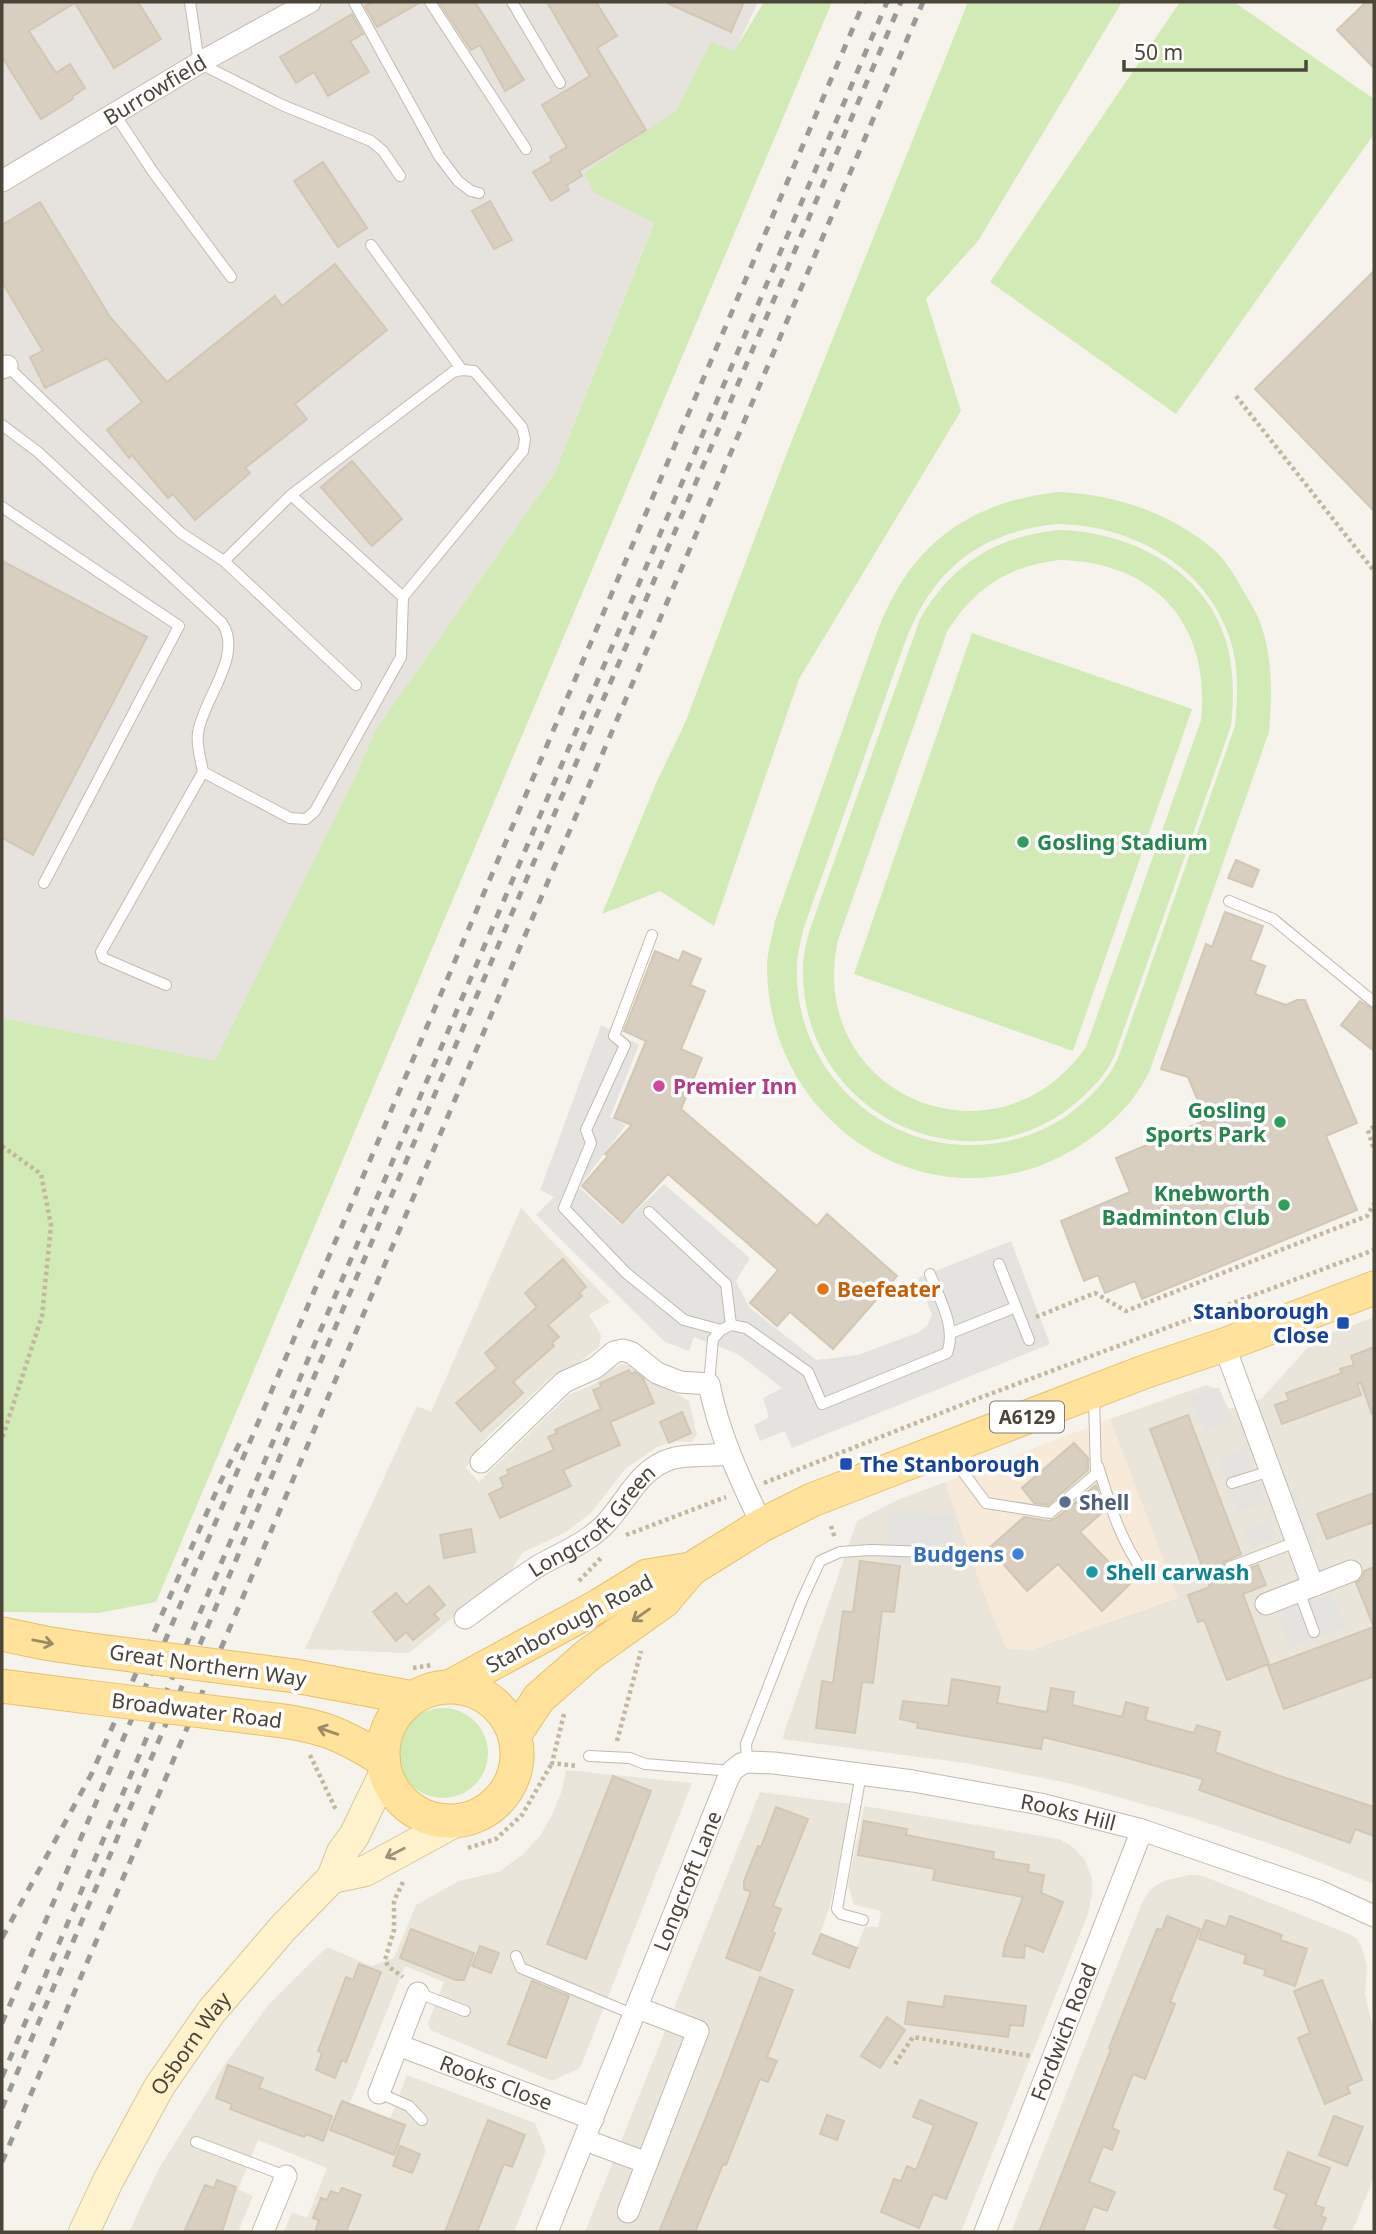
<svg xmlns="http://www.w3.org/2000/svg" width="1376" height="2234" viewBox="0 0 1376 2234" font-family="'Noto Sans',sans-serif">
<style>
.residential{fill:#eae5da}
.commercial{fill:#f7ead8}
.industrial{fill:#e6e2dd}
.green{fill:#d2eab5;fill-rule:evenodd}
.parking{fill:#e5e3e0}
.building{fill:#d8cfc1;stroke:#d3c7b4;stroke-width:2}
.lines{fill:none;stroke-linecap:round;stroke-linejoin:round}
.lane-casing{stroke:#c2bbae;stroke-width:12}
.street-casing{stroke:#c2bbae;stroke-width:23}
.secondary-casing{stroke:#d6c79b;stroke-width:32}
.primary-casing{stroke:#e6c16a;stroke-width:35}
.path{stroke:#c4b79f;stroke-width:4.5;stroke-dasharray:3.5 3.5;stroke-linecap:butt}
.lane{stroke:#fff;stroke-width:10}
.street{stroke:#fff;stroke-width:21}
.secondary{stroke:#fff3cd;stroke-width:30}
.primary{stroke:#ffe39c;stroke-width:33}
.rail{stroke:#9a9a9a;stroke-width:5;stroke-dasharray:9 9;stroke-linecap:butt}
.primary-bridge-casing{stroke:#e6c16a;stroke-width:35;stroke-linecap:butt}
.primary-bridge{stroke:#ffe39c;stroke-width:33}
.oneway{stroke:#9c8c66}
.oneway2{stroke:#9c937c}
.leisure-dot{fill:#2e9e5b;stroke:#fff;stroke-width:2.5}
.hotel-dot{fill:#d1479c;stroke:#fff;stroke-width:2.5}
.food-dot{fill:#e8710a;stroke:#fff;stroke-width:2.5}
.transit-dot{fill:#1a4fb4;stroke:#fff;stroke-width:2.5}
.service-dot{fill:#5c6f8a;stroke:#fff;stroke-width:2.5}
.shop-dot{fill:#3f7fe0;stroke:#fff;stroke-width:2.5}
.culture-dot{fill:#0f9aa8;stroke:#fff;stroke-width:2.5}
.labels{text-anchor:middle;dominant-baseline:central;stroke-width:7;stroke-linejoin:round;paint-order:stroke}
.shield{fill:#fff;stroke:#817c74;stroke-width:2}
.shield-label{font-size:19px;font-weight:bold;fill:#4b4439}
.street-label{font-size:21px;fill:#4b4439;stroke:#fff}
.leisure-label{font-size:21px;font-weight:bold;fill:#27864d;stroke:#fff;text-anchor:end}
.hotel-label{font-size:21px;font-weight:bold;fill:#b23c85;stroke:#fff;text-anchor:start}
.food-label{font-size:21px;font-weight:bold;fill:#c56008;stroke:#fff;text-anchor:start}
.transit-label{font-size:21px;font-weight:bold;fill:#164399;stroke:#fff;text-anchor:end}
.service-label{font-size:21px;font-weight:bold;fill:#4e5e75;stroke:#fff;text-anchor:start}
.shop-label{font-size:21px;font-weight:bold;fill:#366cbe;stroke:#fff;text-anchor:end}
.culture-label{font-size:21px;font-weight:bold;fill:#0d838f;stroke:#fff;text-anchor:start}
</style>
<rect width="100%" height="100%" fill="#f6f3ec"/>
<g class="residential">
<path d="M521,1208L610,1302L589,1315L601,1335L599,1347L578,1363L552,1376L482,1442L466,1468L479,1482L570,1394L594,1384L612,1369L622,1364L635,1366L653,1380L689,1401L697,1435L692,1442L673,1441L657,1447L625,1469L591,1513L566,1532L522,1553L512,1569L409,1653L305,1649L417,1406L431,1412Z"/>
<path d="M1374,1317V1884L1288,1850L1196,1819L1068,1783L965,1763L782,1739L857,1521L895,1501L945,1482L984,1594L1028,1651L1177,1598L1110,1419L1206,1385L1219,1390L1229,1409L1261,1399L1316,1339Z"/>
<path d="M566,1770L692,1783L580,2068L552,2081L430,2030L428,2023L444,1982L405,1966L350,2103L390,2119L407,2075L535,2123L546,2151L514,2232H284L292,2212L307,2218L327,2168L258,2140L238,2189L253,2196L238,2232H129L159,2168L223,2067L269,2004L327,1947L372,1966L394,1958L416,1905L459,1881L499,1872L522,1855L540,1836L552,1815L562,1790Z"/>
<path d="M760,1792L851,1804L830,1906L813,1954L849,1968L865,1926L878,1927L881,1911L854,1905L848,1884L864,1806L1059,1839L1074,1848L1085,1860L1092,1878V1894L1088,1914L961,2232H585Z"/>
<path d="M1189,1875L1203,1876L1349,1934L1357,1939L1362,1948L1367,1966L1365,1994L1374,2033V2177L1352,2232H1011L1142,1903L1149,1891L1157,1885L1167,1880Z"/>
</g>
<path class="commercial" d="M1110,1419L1178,1597L1028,1651L1006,1648L984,1594L945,1482Z"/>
<path class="industrial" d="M2,2H758L654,222L555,472L375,731L354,779L215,1062L2,1018Z"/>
<g class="green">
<path d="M764,2H832L156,1602L98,1613L4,1612L2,1610V1018L215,1061L354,779L375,731L555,472L654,223L594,192L584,173L676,111L711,42L734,51Z"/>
<path d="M968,2H1122L978,241L926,299L961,411L799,679L714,926L660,891L602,914L657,781L685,723L788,450Z"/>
<path d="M1180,2H1234L1374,99V134L1176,414L990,282Z"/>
<path d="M1058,492C1113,494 1169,512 1212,548C1226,560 1235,576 1244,592C1250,602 1257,613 1261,625C1273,659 1272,697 1269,732L1150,1070C1137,1099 1112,1124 1087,1141C947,1237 769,1135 767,968C767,953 772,937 775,921L876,635C908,547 965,503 1058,492ZM1057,524C1130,525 1204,564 1229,636C1239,664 1238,696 1235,726L1118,1058C1108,1081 1086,1102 1065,1117C1035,1137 1000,1146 964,1145C870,1142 793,1061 797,966C797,954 801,942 803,930L904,645C931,571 978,532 1057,524Z"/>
<path d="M1058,530C1128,531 1205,569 1226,641C1234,669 1234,697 1231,726L1114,1057C1106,1075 1091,1089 1077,1102C1046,1129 1005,1143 964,1141C872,1136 801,1061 803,969C803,956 806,944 809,932L920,619C952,564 995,537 1058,530ZM1059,560C1156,562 1211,625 1201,720L1086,1047C996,1176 804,1094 838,940L947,632C974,588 1009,566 1059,560Z"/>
<path d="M972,633L1192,709L1073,1051L854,974Z"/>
<circle cx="443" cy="1753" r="45"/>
</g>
<g class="parking">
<path d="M601,1025L639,1045L610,1117L626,1125L579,1187L621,1225L664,1184L750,1258L736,1281L749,1307L816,1360L858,1355L917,1333L927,1326L932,1315L918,1278L1011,1241L1050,1344L792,1448L785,1431L760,1441L754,1425L769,1417L763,1398L782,1388L738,1354L694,1337L689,1351L665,1342L536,1215L554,1197L540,1190Z"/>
<path d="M1219,1387L1232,1421L1204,1431L1191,1397Z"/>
<path d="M1245,1448L1266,1502L1238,1512L1218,1458Z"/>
<path d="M1295,1488L1315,1544L1308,1546L1287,1491Z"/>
<path d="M889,1512L954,1515L952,1567L887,1563Z"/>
<path d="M1269,1520L1276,1538L1252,1547L1245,1529Z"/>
<path d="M1332,1593L1345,1627L1290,1648L1277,1613Z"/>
</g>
<g class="building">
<path d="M2,2H138L161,39L114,68L75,3L29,31L56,73L70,64L85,88L72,97L73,99L41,119L2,57Z"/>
<path d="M373,2H421L377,27L365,6Z"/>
<path d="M439,2H475L524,80L505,91L480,45L471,50Z"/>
<path d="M547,2H596L617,36L597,48L646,130L579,171L582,176L567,185L569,190L551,201L533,172L552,161L550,157L567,147L542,105L590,76Z"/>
<path d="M665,2H744L731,32Z"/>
<path d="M1366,2H1374V68L1337,30Z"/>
<path d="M352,14L363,34L350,41L369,72L328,96L314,72L296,83L280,57Z"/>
<path d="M323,162L367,228L338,247L294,181Z"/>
<path d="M490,201L512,240L494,249L472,211Z"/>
<path d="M40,202L110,317L167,382L275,296L282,306L335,264L387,330L295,404L307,419L245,468L250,473L195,520L173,494L168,498L132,455L129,458L107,430L142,402L107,358L45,388L30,357L43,351L2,282V225Z"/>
<path d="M1374,271V511L1255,389Z"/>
<path d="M352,461L402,519L372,546L321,487Z"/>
<path d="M2,561L147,637L33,855L2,838Z"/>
<path d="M1236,860L1259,870L1252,887L1228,878Z"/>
<path d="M1225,912L1263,926L1250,960L1265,966L1255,994L1286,1005L1297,1000H1305L1357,1123L1326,1136L1357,1210L1142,1299L1135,1281L1105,1293L1098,1275L1084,1281L1061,1221L1130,1192L1116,1158L1206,1120L1188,1077L1161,1069L1206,944L1212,947Z"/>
<path d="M655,951L679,961L683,951L701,959L690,985L705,991L681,1049L702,1058L681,1109L817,1226L827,1214L897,1276L833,1349L790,1312L777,1326L750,1303L778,1270L668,1174L622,1223L582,1186L608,1156L605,1154L632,1125L614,1118L646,1041L624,1031Z"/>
<path d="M1360,1001L1374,1010V1051L1341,1025Z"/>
<path d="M563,1259L586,1287L579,1293L582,1296L548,1325L559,1337L552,1343L554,1346L513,1382L523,1393L481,1431L456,1403L497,1368L485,1353L537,1307L525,1293Z"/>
<path d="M1374,1347V1413L1372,1414L1361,1383L1357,1384L1361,1395L1282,1424L1275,1405L1289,1400L1286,1393L1342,1373L1340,1369L1354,1365L1351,1356Z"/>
<path d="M629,1370L631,1374L635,1372L643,1378L654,1403L610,1422L620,1445L563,1470L571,1486L500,1518L489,1494L504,1487L500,1478L509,1474L507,1470L554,1450L548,1437L557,1433L555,1430L601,1409L593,1390L601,1387L600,1383Z"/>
<path d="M682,1412L691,1433L669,1443L660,1422Z"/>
<path d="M1188,1415L1241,1554L1224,1562L1223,1570L1232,1575L1258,1565L1266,1585L1243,1594L1269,1664L1227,1680L1204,1620L1198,1622L1188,1595L1210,1587L1150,1429Z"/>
<path d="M1074,1443L1088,1458V1470L1048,1505L1034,1503L1022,1488Z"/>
<path d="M1096,1485L1104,1511L1080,1532L1130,1584L1102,1611L1058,1564L1027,1591L989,1548L1024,1517L1049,1521L1055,1519Z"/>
<path d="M1374,1493V1522L1327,1539L1317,1514Z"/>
<path d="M471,1529L475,1552L444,1558L440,1535Z"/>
<path d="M860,1561L900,1566L894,1612L882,1611L873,1683L862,1682L855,1733L816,1728L822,1681L833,1683L843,1611L853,1612Z"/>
<path d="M1374,1567V1676L1284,1709L1268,1666L1374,1627L1356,1583L1362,1579L1364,1571Z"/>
<path d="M429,1586L445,1605L434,1614L439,1619L413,1640L406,1632L396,1641L373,1612L396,1593L406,1605Z"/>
<path d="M952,1679L1000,1687L997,1703L1047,1712L1051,1688L1074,1692L1072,1705L1122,1717L1126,1702L1148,1708L1145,1720L1194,1733L1197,1725L1220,1732L1215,1752L1277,1775L1374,1807V1836L1355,1829L1350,1843L1199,1790L1203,1779L1120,1756L1043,1737L1041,1749L917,1728L918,1723L900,1719L903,1701L948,1706Z"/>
<path d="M613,1776L651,1791L586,1959L547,1944Z"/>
<path d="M776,1807L808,1819L773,1906L781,1909L772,1932L775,1933L760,1971L726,1958L751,1892L744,1889V1881L758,1846L761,1847Z"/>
<path d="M864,1821L907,1829L906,1835L994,1852L993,1859L1029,1865L1028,1872L1044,1875L1041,1893L1063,1902L1043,1952L1025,1945L1024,1958L1003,1956L1005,1945L1023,1897L933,1880L935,1869L858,1855Z"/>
<path d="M1167,1916L1200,1929L1170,2002L1175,2004L1145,2079L1133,2074L1112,2128L1119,2131L1112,2150L1103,2146L1089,2182L1115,2192L1107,2211L1093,2206L1083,2232H1039L1111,2049L1109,2048L1129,1998L1157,1929L1162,1930Z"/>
<path d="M1230,1916L1282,1935L1280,1940L1307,1949L1295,1986L1264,1975L1266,1970L1244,1963L1246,1955L1199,1939L1206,1920L1226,1927Z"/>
<path d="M411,1929L474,1953L464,1980H456L400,1958Z"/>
<path d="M821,1934L857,1948L849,1968L813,1954Z"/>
<path d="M480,1946L499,1953L491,1973L472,1966Z"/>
<path d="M359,1964L381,1972L346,2062L342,2060L335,2078L316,2070L322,2053L318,2051L346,1977L353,1980Z"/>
<path d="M760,1977L793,1990L767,2057L777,2061L768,2082L760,2079L726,2165L723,2164L695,2232H659L720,2083Z"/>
<path d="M1322,1980L1362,2080L1347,2086L1350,2093L1325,2104L1298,2038L1310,2033L1294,1991Z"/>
<path d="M532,1981L569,1996L546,2058L508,2044Z"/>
<path d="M945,1996L1026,2006L1023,2026L1010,2025L1008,2037L905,2024L908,2002L943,2007Z"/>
<path d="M887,2017L905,2030L880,2068L861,2056Z"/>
<path d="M228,2065L263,2078L259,2088L332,2116L323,2141L306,2134L304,2137L230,2109L232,2104L216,2098Z"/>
<path d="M920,2100L977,2123L946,2199L933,2194L919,2228L881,2212L894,2179L901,2181L907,2166L916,2170L934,2125L913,2117Z"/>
<path d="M342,2101L405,2125L394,2155L330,2130Z"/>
<path d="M827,2115L844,2121L837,2140L820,2134Z"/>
<path d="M1334,2116L1363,2127L1347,2166L1319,2155Z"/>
<path d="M488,2120L525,2135L512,2167L504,2164L477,2232H445Z"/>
<path d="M400,2146L420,2154L412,2173L393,2166Z"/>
<path d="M1288,2152L1330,2168L1315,2205L1324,2208L1321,2216L1326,2218L1320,2232H1287L1274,2227L1287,2194L1274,2189Z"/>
<path d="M217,2180L236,2187L222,2232H184L205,2185L214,2188Z"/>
<path d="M342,2188L361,2195L346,2232H315L319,2220L313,2218L321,2198L327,2200L331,2191L339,2194Z"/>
</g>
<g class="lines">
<defs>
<g id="lane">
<path d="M190,2L199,63L282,105L371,141L383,151L400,176"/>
<path d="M354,2L439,156L458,181L471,191L479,193"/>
<path d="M430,2L526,149"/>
<path d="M512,2L560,83"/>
<path d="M114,113L153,172L231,277"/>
<path d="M371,245L462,370"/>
<path d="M7,366L181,533L224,561L356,685"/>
<path d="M2,425L38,452L222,623C244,655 203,699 198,733C196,745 201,760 203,772"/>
<path d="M2,507L179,626L44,883"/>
<path d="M224,561L291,495L453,372L462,370L474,371L522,427L525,439L523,451L403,597L291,495"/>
<path d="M1229,901L1273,919L1374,1002"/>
<path d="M652,935L614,1036L625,1045L586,1130L591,1143L564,1208L625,1272L684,1320L721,1330"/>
<path d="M166,985L103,958L101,952L203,772L290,818L306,819L315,811L401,657L403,597"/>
<path d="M649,1212L726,1284L731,1325"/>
<path d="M999,1264L1029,1340"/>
<path d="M951,1333L1016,1307"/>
<path d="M709,1384L713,1339L721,1330L731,1325L746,1328L808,1372L822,1404L947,1353C957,1328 939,1298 930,1274"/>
<path d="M949,1453L986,1503L1050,1513L1096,1474L1094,1398"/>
<path d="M1098,1466C1110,1505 1120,1540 1144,1573"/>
<path d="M1232,1483L1270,1471"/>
<path d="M1230,1567L1296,1542"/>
<path d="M1299,1591L1314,1632"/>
<path d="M589,1756L630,1758L645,1764L732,1771"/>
<path d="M747,1762L746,1744L802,1600L820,1561L840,1552L871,1550L927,1552"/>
<path d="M861,1774L837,1909L841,1914L863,1920"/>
<path d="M516,1956L521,1968L635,2015"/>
<path d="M418,1993L465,2011"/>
<path d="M379,2093L409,2106L422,2120"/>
<path d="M196,2142L286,2176"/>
</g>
<g id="street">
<path id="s1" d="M2,181L199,63L310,2"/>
<path d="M2,368L7,366"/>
<path d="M1224,1345L1313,1586"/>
<path d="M481,1462L564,1382L595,1368L614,1352L623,1350L632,1353L657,1373L680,1382L709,1384C719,1435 740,1479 762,1525"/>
<path d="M1266,1604L1351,1571"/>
<path id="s2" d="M465,1618C490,1600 514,1581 540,1565C563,1552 589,1542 607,1522C627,1500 640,1468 671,1459C684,1454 713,1456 729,1454"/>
<path id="s3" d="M398,2045L593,2119"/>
<path d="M379,2093L418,1993"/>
<path d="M585,2140L647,2163L698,2031L638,2008"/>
<path d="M628,2212L647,2163"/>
<path d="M263,2232L286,2176"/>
<path id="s4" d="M547,2232L727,1781L732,1771L741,1764L747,1762L774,1763L913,1781L1040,1804L1142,1830L1319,1891L1374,1916"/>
<path id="s5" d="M985,2232L1142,1830"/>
</g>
<g id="secondary">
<path d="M332,1878L365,1871L455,1822"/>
<path id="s6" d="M84,2232L108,2181L159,2087L211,2012L283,1928L332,1878L342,1852L354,1836L385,1772"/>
</g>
<g id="primary">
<path d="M2,1634L45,1643L84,1649"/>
<path d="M295,1676L413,1698"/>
<path d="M2,1686L80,1696"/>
<path d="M451,1686L600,1605L647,1576L691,1569"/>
<circle cx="450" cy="1754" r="67"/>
<path d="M267,1719C319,1725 339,1732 383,1760"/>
<path d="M515,1734L539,1698L588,1655L664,1601L691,1569L762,1525L812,1500L1144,1372L1224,1345L1374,1288"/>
</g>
</defs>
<use href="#lane" class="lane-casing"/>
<use href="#street" class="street-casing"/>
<use href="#secondary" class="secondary-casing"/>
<use href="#primary" class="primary-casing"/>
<g class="path">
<path d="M1236,396L1374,571"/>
<path d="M1374,1127L1368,1130L1374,1150"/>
<path d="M2,1146L41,1174L51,1225L42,1316L2,1439"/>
<path d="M1036,1317L1095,1293L1126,1311L1367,1216L1374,1204"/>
<path d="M764,1483L974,1400L1374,1250"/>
<path d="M831,1526L835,1538"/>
<path d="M626,1535L726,1497"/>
<path d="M579,1581L602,1557"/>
<path d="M413,1668L432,1665"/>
<path d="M564,1714L552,1763L577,1766"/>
<path d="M617,1741L641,1651"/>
<path d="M310,1755L336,1810"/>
<path d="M468,1848L496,1839L522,1815L552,1763"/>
<path d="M403,1882L394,1901V1930L385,1960L388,1966L403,1977"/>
<path d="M895,2064L913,2037L1031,2056"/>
</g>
<use href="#lane" class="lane"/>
<use href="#street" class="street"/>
<use href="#secondary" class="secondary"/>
<use href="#primary" class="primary"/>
<g class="rail">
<path d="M2,1938L92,1773L220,1483L242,1438"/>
<path d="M2,2023L864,2"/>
<path d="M2,2077L887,2"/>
<path d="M2,2108L901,2"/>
<path d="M2,2162L923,2"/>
</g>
<defs>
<g id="primary-bridge">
<path d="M84,1649L295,1676"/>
<path d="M80,1696L267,1719"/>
</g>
</defs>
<use href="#primary-bridge" class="primary-bridge-casing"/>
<use href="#primary-bridge" class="primary-bridge"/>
</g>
<defs><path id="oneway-shaft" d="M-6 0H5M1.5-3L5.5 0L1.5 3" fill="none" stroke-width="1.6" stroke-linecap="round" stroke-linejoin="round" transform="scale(1.75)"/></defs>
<g class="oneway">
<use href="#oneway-shaft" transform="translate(641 1615) rotate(145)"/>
<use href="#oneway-shaft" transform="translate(43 1642) rotate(11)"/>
<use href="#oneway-shaft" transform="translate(328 1731) rotate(-161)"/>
</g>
<use class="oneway2" href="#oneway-shaft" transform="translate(395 1853) rotate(153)"/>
<g class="leisure-dot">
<circle cx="1023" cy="842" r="7"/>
<circle cx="1280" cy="1122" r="7"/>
<circle cx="1284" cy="1205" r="7"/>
</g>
<circle class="hotel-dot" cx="659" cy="1086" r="7"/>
<circle class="food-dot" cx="823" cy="1289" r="7"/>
<g class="transit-dot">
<rect x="1336" y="1316" width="14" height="14" rx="3.5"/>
<rect x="839" y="1457" width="14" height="14" rx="3.5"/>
</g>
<circle class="service-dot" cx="1065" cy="1502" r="7"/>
<circle class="shop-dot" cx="1018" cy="1554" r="7"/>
<circle class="culture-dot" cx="1092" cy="1572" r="7"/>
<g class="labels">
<rect class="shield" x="990" y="1401.5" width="74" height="31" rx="5"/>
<g class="shield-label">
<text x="1027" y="1417">A6129</text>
</g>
<g class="street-label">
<text stroke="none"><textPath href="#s1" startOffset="178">Burrowfield</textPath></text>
<text stroke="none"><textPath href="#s2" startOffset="161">Longcroft Green</textPath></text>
<text transform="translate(569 1623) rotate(-28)">Stanborough Road</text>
<text transform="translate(208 1665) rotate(8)">Great Northern Way</text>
<text transform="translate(197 1710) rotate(7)">Broadwater Road</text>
<text stroke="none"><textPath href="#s4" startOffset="840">Rooks Hill</textPath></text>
<text stroke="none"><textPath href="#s4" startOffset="378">Longcroft Lane</textPath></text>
<text stroke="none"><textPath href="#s5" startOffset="215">Fordwich Road</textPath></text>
<text stroke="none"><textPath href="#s6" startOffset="217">Osborn Way</textPath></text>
<text stroke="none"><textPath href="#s3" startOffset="105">Rooks Close</textPath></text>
</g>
<g class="leisure-label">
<text x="1037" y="842" text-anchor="start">Gosling Stadium</text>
<text x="1266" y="1110">Gosling<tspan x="1266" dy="24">Sports Park</tspan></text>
<text x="1270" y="1193">Knebworth<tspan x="1270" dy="24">Badminton Club</tspan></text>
</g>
<g class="hotel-label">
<text x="673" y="1086">Premier Inn</text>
</g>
<g class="food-label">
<text x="837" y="1289">Beefeater</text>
</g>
<g class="transit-label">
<text x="1329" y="1311">Stanborough<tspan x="1329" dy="24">Close</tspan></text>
<text x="860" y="1464" text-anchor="start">The Stanborough</text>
</g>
<g class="service-label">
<text x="1079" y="1502">Shell</text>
</g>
<g class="shop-label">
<text x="1004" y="1554">Budgens</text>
</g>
<g class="culture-label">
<text x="1106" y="1572">Shell carwash</text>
</g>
</g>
<rect width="1376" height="2234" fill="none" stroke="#4b4439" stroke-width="7"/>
<path d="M1124 60v10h182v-10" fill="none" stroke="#4b4439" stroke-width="3.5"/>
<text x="1134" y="60" font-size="21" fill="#4b4439" stroke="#ffffff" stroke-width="5" paint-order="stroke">50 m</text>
</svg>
